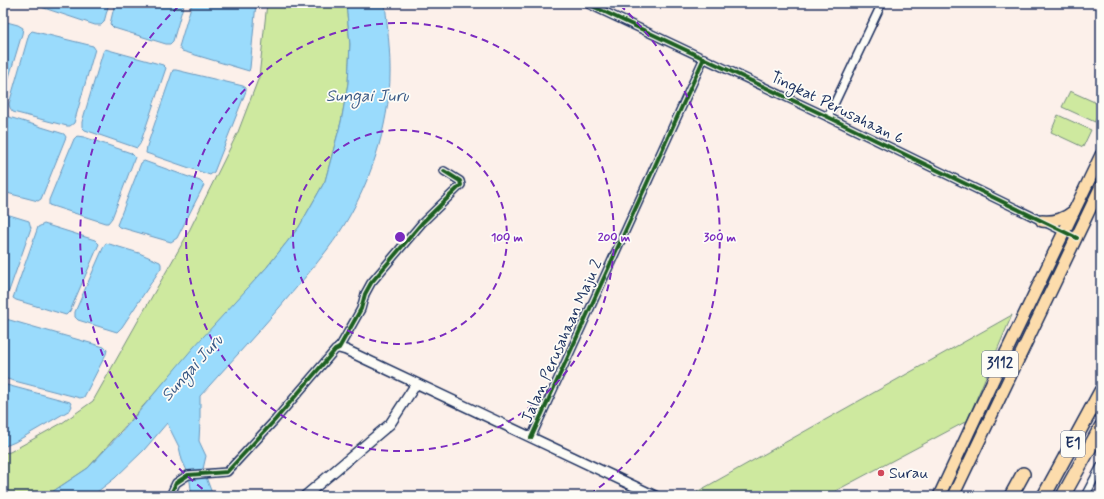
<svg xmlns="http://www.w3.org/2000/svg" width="1104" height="499" viewBox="0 0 1104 499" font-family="Mynerve,sans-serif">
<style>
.green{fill:#cee99f;stroke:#748c7e}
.water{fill:#9adbfc;stroke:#6796bd}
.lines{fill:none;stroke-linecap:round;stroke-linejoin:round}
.minor-casing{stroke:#1b2f5e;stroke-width:10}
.tertiary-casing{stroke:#1b2f5e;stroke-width:12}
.primary-casing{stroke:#1b2f5e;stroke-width:14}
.motorway-casing{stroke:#1b2f5e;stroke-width:16}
.minor{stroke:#fdfcf7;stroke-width:7}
.tertiary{stroke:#fdfcf7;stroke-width:9}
.primary{stroke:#fcdcac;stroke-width:11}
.motorway{stroke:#fcdcac;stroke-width:13}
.cycleway-casing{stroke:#fdfcf7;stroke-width:6}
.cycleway{stroke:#1b5e20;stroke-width:4}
.ring{fill:none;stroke:#7b2cbf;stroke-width:2;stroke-dasharray:7 5}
.poi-dot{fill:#d1495b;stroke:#fdfcf7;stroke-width:1.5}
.labels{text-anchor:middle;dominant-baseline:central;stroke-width:3.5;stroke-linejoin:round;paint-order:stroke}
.shield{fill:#fdfcf7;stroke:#5f6c8c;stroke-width:1}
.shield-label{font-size:15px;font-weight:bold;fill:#1b2f5e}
.street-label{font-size:16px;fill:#1b2f5e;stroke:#fdfcf7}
.poi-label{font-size:16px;fill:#1b2f5e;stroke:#fdfcf7;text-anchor:start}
.water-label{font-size:17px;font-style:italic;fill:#3b5a86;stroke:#fdfcf7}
.centre{fill:#7b2cbf;stroke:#fdfcf7;stroke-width:2}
.ring-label{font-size:12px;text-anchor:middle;font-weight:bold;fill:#7b2cbf;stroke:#fdfcf7;stroke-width:3.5;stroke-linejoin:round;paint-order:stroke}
</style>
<rect width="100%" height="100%" fill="#fcf0ea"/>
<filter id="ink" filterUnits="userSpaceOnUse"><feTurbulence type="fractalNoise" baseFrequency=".025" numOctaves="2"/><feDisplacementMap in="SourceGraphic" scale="8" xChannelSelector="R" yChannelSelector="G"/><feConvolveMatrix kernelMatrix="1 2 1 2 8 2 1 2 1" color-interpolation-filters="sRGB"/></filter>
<g filter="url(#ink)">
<g class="green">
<path d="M267,3H346L350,44L348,83L341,122L325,181L299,227L267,267L88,468L46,496H3V453L10,452L62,423L93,401L138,321L186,237L238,132L259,77Z"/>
<path d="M1070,91L1101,105L1095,122L1062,107Z"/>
<path d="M1058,115L1091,130L1083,147L1051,132Z"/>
<path d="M1012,315L967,421L826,496H700L695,493Z"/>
</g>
<g class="water">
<path d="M39,3H109L104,22L101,25H95L41,7Z"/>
<path d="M115,3H184L173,41L170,44H166L114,28L110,24Z"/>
<path d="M192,3H256L250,68L249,71L182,51L179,47Z"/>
<path d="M346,3H385C388,33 392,63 389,94C383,149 361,206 327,250C312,270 295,289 279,308C253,338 226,367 200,396V421L199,441L206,456L203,469L213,496H192L189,475L182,460L179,447L167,423L144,450L115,478L92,496H46L88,468L120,434L193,348L267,267L299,227L325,181L341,122L348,83L350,44Z"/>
<path d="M3,21L18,25L23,28L22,34L3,97Z"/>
<path d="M32,31L93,46L95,49L74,123L70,126H67L13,112L10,108L9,104L29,34Z"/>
<path d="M105,49L163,65L166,68L140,144L137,148L85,130L82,127V122L103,52Z"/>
<path d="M173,70H176L243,86L246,88V91L214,172L210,175L146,153L147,146Z"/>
<path d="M5,117H9L64,134L66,137L41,199L38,201L3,192V119Z"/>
<path d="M77,136L84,137L131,153L135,157L112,218L108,223H105L49,205V200L74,139Z"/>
<path d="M144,161L200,181L204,185L177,238L171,242L119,227L117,225L141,163Z"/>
<path d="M3,213L29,221L31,228L9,291L5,296H3Z"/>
<path d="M44,224L95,240L99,244L70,311L66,315L16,300L13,298L38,227Z"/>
<path d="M106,243L139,253L160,262L161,264V268L122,327L117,332L78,320L75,317V312L104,246Z"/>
<path d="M6,319L104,347L107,350L106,354L84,397L80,398L3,378V322Z"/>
<path d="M3,384L70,402L72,406L70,410L15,442L3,447Z"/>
</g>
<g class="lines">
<defs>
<g id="minor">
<path d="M586,3L828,117L1077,238"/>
<path d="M828,117L882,3"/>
<path d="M531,438L704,58"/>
<path d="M170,496L176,483L188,475L227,472L275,420L335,350L339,348L361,309L365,294L371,283L422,223L461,185L460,181L444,171"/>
<path d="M637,496L645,491"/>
<path d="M1085,496L1101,466"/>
</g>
<g id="tertiary">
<path d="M339,348L346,350L655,496"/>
<path d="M305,496L390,424L416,384"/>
</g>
<g id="primary">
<path d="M1042,221C1055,222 1064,219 1074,211"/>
<path d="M939,496L1000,365L1101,155"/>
<path d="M953,496L1101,186"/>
</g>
<g id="motorway">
<path d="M1011,496L1023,474"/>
<path d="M1044,496L1101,391"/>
<path d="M1063,496L1101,427"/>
</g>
</defs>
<use href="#minor" class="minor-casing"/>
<use href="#tertiary" class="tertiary-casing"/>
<use href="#primary" class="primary-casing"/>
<use href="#motorway" class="motorway-casing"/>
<use href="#minor" class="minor"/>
<use href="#tertiary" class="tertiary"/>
<use href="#primary" class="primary"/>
<use href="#motorway" class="motorway"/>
<defs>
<g id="cycleway">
<path d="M586,3L828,117L1077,238"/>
<path d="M531,438L704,58"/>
<path d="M170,496L176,483L188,475L227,472L275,420L335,350L339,348L361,309L365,294L371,283L422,223L461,185L460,181L444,171"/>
</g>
</defs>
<use href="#cycleway" class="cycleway-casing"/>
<use href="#cycleway" class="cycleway"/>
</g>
</g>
<g class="ring">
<circle cx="400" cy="237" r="107"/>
<circle cx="400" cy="237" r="214"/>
<path d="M212 496A320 320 0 0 1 180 5M620 5A320 320 0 0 1 588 496"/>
</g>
<circle class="poi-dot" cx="881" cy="473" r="4"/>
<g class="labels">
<g class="shield">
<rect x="982" y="351" width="36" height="26" rx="3"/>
<rect x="1061" y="431" width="24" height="26" rx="3"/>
</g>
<g class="shield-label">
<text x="1000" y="364">3112</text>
<text x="1073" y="444">E1</text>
</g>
<g class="street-label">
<text transform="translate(837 108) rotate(26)">Tingkat Perusahaan 6</text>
<text transform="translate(562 341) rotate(-66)">Jalan Perusahaan Maju 2</text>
</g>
<g class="poi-label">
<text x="889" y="473">Surau</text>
</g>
<g class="water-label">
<text x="367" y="96">Sungai Juru</text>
<text transform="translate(192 368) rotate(-48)">Sungai Juru</text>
</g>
</g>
<circle cx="400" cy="237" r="6" class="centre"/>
<g class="ring-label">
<text x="507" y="241">100 m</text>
<text x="614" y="241">200 m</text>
<text x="720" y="241">300 m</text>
</g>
<rect width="1104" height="499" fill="none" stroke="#fdfcf7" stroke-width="16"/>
<rect x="8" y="8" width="1088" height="483" fill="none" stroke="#1b2f5e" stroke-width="1.5" filter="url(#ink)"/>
</svg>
